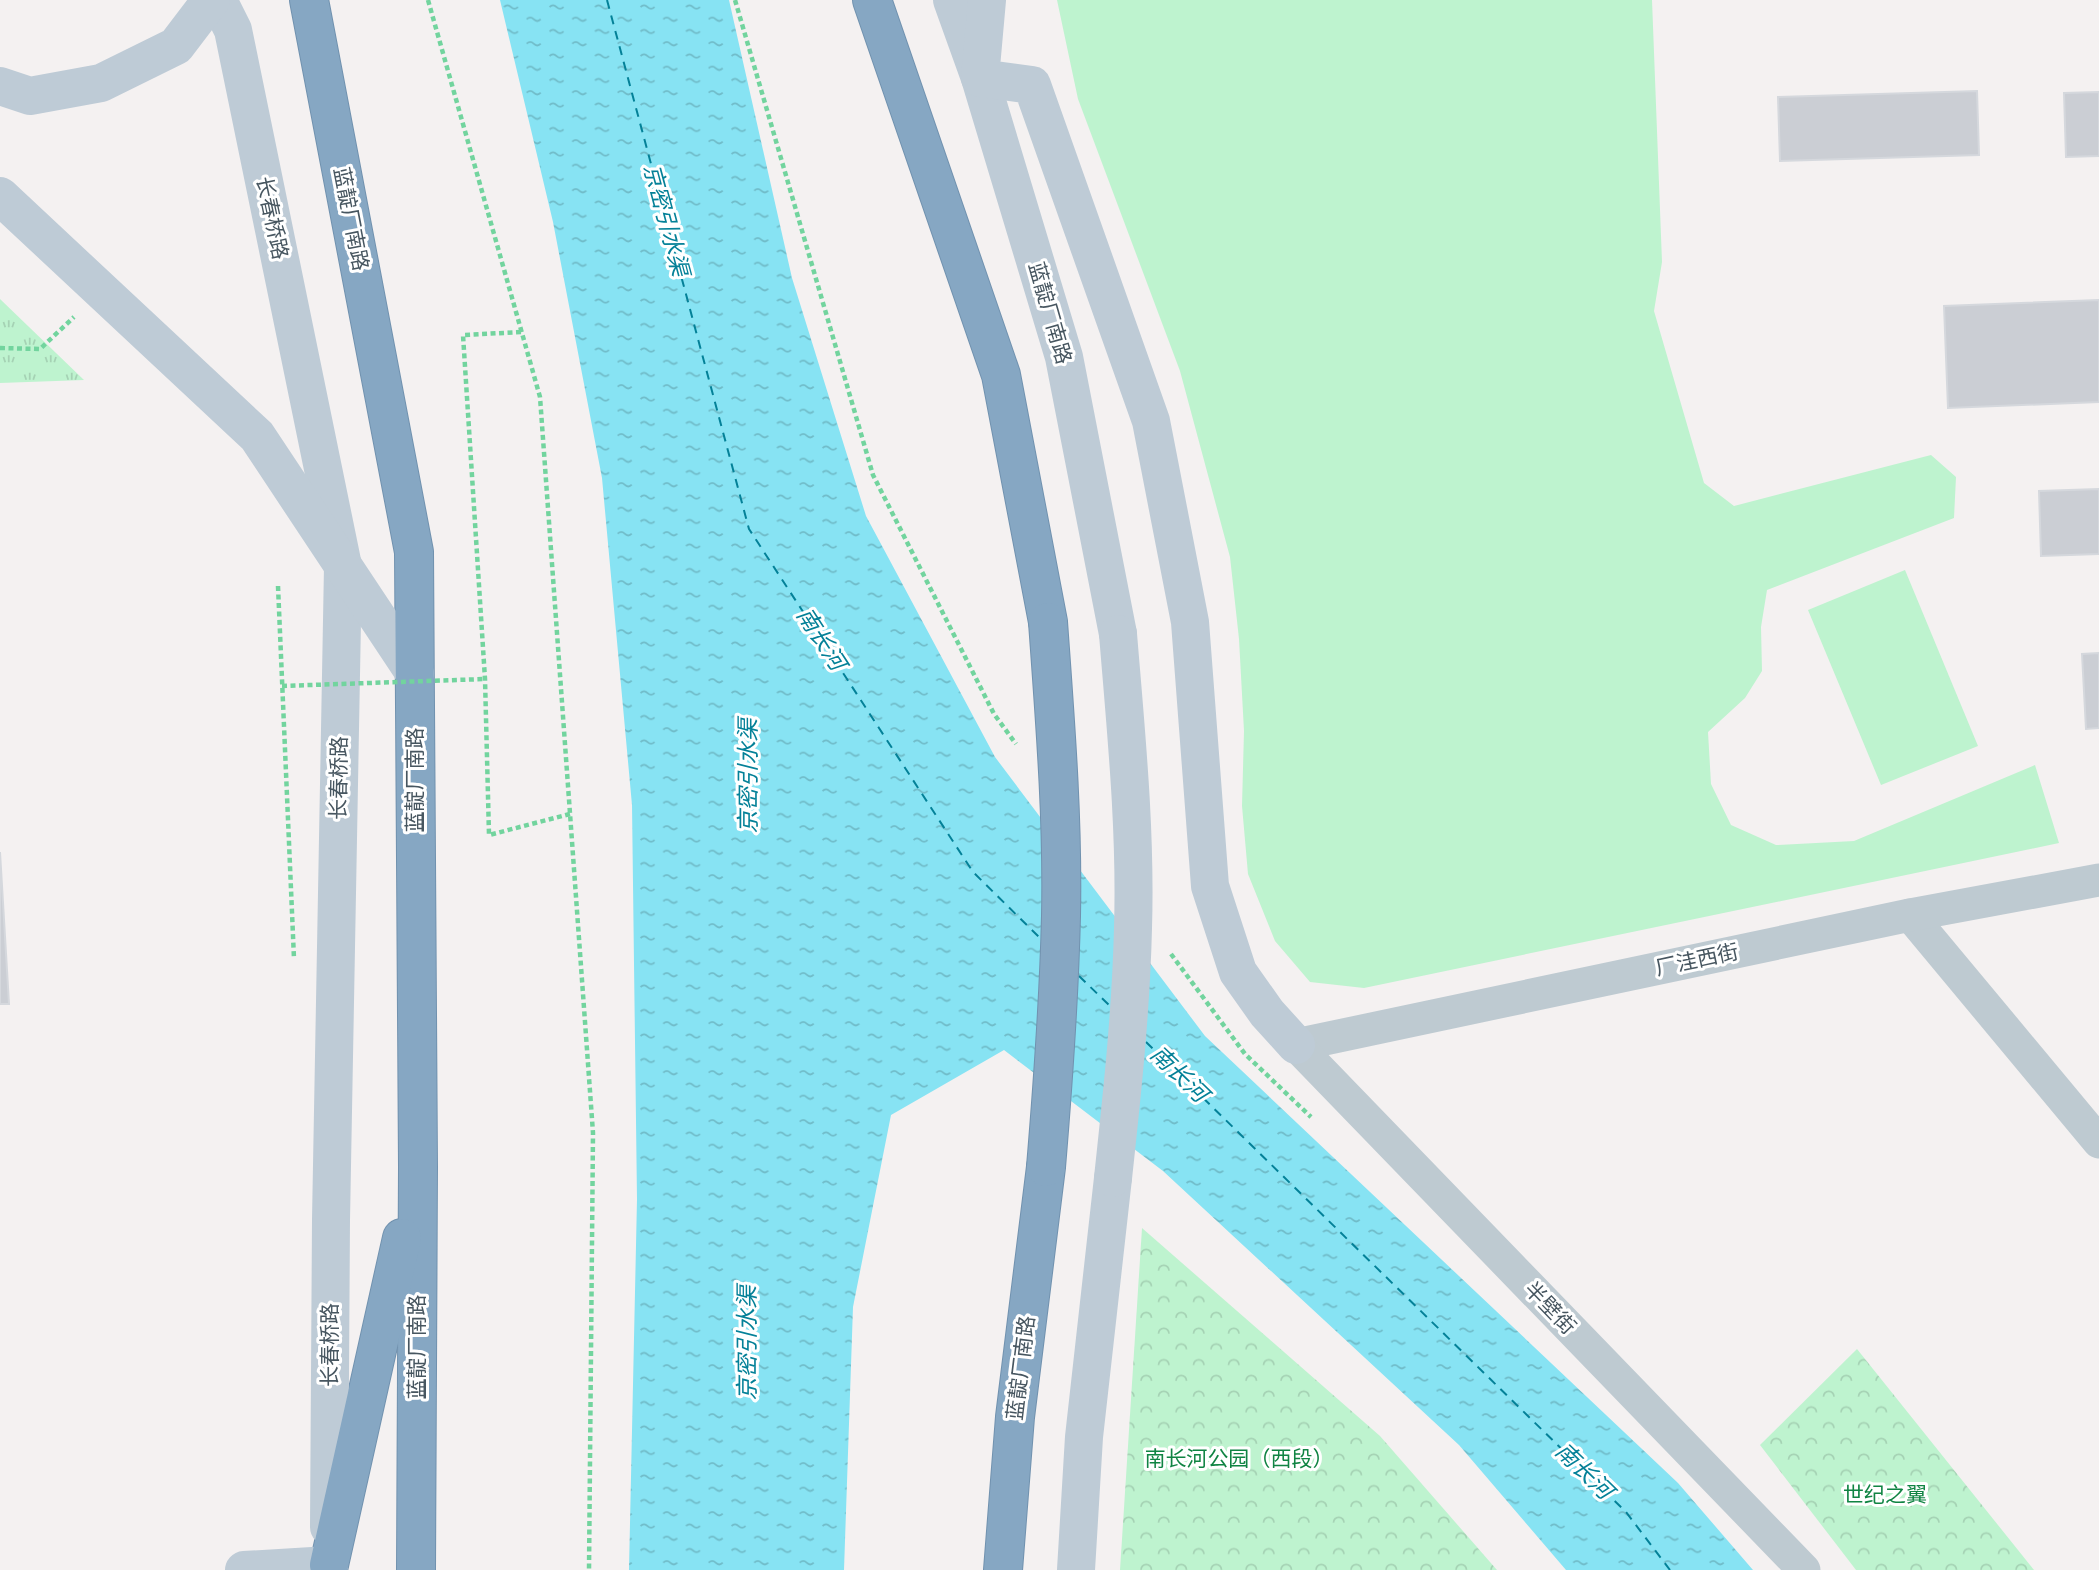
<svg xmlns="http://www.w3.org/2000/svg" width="2099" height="1570" viewBox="0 0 2099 1570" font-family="Signika,'Noto Sans SC',sans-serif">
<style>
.grass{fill:url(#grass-tufts)}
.park{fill:url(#park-crowns)}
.garden{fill:#bef3cf}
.water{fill:url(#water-ripples)}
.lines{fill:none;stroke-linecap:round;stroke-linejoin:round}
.ferry{stroke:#048198;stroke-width:2;stroke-dasharray:9 7;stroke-linecap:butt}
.building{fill:#cbced4;stroke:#d5d8dd;stroke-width:2}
.highway-casing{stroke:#7192af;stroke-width:40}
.path{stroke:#72d49e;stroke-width:4.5;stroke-dasharray:5 3.5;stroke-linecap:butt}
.street{stroke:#becad1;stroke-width:33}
.secondary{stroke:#becbd6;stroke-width:38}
.highway{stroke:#86a7c3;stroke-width:38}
.highway-bridge-casing{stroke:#7192af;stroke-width:40;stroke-linecap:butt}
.path-bridge{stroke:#72d49e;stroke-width:4.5;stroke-dasharray:5 3.5;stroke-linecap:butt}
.secondary-bridge{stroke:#becbd6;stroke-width:38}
.highway-bridge{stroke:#86a7c3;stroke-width:38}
.labels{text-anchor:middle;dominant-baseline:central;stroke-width:6;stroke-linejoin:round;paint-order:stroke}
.street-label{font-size:21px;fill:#475660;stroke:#fff}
.park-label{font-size:21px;fill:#108443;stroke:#fff}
.water-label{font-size:23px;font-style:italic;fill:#048198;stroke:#fff}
</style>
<defs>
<pattern id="grass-tufts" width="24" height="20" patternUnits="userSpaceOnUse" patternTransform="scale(1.75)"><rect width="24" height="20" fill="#bef3cf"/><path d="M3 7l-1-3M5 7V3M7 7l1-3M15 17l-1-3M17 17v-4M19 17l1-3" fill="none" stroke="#a5d2b4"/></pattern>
<pattern id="park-crowns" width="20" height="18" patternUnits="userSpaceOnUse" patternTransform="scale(1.75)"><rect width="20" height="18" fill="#bef3cf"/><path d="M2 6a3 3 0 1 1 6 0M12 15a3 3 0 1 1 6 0" fill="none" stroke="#a5d2b4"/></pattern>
<pattern id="water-ripples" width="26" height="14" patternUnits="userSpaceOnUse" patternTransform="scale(1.75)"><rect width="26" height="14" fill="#87e3f3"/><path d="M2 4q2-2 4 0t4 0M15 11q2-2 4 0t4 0" fill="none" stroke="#70bbc8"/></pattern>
</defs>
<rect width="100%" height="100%" fill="#f4f1f1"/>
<path class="grass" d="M0,299L84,380L0,383Z"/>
<g class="park">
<path d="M1142,1228L1380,1436L1497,1570H1120Z"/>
<path d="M1857,1349L2034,1570H1856L1760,1445Z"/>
</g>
<g class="garden">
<path d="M1057,0H1652L1662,262L1654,311L1704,483L1734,506L1931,455L1956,477L1954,518L1767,590L1761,627L1762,671L1745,698L1708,732L1711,784L1731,825L1776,845L1854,841L2035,765L2059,843L1364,988L1310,982L1275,941L1248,874L1242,806L1244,731L1239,639L1230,557L1180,371L1078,99Z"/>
<path d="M1905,570L1978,746L1881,785L1808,610Z"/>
</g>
<path class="water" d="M500,0H729L792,278L866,516L995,757L1205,1036L1678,1483L1753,1570H1566L1459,1445L1163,1171L1004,1050L891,1115L853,1307L844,1570H629L637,1199L632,805L602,478L553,222Z"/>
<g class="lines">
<g class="ferry">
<path d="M607,0L749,529L973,872L1042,940"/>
<path d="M1079,976L1110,1006"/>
<path d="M1146,1042L1626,1512L1670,1570"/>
</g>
</g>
<g class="building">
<path d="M1977,91L1979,155L1780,161L1778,97Z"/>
<path d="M2099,92V156L2066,157L2064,93Z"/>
<path d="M2099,300V402L1948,408L1944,306Z"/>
<path d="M2099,489V554L2041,556L2039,491Z"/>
<path d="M2099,653V728L2086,729L2082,654Z"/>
<path d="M0,852L9,1004H0Z"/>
</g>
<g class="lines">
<defs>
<g id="highway">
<path d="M309,0L414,552L418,1167L416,1570"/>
<path d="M872,0L1001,375L1048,622"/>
<path d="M329,1565L402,1238"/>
<path d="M1003,1570L1015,1417L1046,1167"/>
</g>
</defs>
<use href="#highway" class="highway-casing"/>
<g class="path">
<path d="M428,0L540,397L593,1133L589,1570"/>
<path d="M735,0L873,475L994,714L1016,744"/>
<path d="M521,332L463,335L485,679L489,835L570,814"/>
<path d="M0,348L40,349L74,317"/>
<path d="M278,586L294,959"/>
<path d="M1171,954L1245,1054L1311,1117"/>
</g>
<g class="street">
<path d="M1910,915L2099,1142"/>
<path d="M1296,1045L1910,915L2099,880"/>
<path d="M1296,1045L1804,1570"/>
</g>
<g class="secondary">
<path d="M218,0L233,30L343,566L331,1220L329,1527"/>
<path d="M952,0L980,78L1064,357L1118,634"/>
<path d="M987,0L980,78L1032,85L1151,421L1190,622L1210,886L1238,972L1267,1013L1296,1045"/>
<path d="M0,86L30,96L101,83L176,46L211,0"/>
<path d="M0,196L257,436L415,674"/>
<path d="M244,1570L329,1565"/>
<path d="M1076,1570L1084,1437L1113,1178"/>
</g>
<use href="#highway" class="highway"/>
<defs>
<path id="highway-bridge" d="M1046,1167C1053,1083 1059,1000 1061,916C1063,818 1055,720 1048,622"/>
</defs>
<use href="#highway-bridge" class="highway-bridge-casing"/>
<path class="path-bridge" d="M282,686L485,679"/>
<path class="secondary-bridge" d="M1113,1178C1122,1095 1131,1012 1133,928C1136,830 1126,732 1118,634"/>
<use href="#highway-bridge" class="highway-bridge"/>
</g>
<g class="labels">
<g class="street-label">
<text transform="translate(272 218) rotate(78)">长春桥路</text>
<text transform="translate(351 219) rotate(79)">蓝靛厂南路</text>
<text transform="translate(1050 313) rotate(74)">蓝靛厂南路</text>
<text transform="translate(339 778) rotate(-89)">长春桥路</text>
<text transform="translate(415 780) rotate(-90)">蓝靛厂南路</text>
<text transform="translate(1697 960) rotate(-12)">厂洼西街</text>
<text transform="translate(1550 1308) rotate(46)">半壁街</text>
<text transform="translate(330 1345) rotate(-90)">长春桥路</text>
<text transform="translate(417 1347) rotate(-90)">蓝靛厂南路</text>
<text transform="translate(1021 1368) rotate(-83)">蓝靛厂南路</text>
</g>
<g class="park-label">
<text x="1239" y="1459">南长河公园（西段）</text>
<text x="1885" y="1495">世纪之翼</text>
</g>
<g class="water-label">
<text transform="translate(666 220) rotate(75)">京密引水渠</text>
<text transform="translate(821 639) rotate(57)">南长河</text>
<text transform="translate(748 776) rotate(-90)">京密引水渠</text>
<text transform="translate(1179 1074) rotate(44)">南长河</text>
<text transform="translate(747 1343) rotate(-90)">京密引水渠</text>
<text transform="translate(1584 1471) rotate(44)">南长河</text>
</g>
</g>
</svg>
